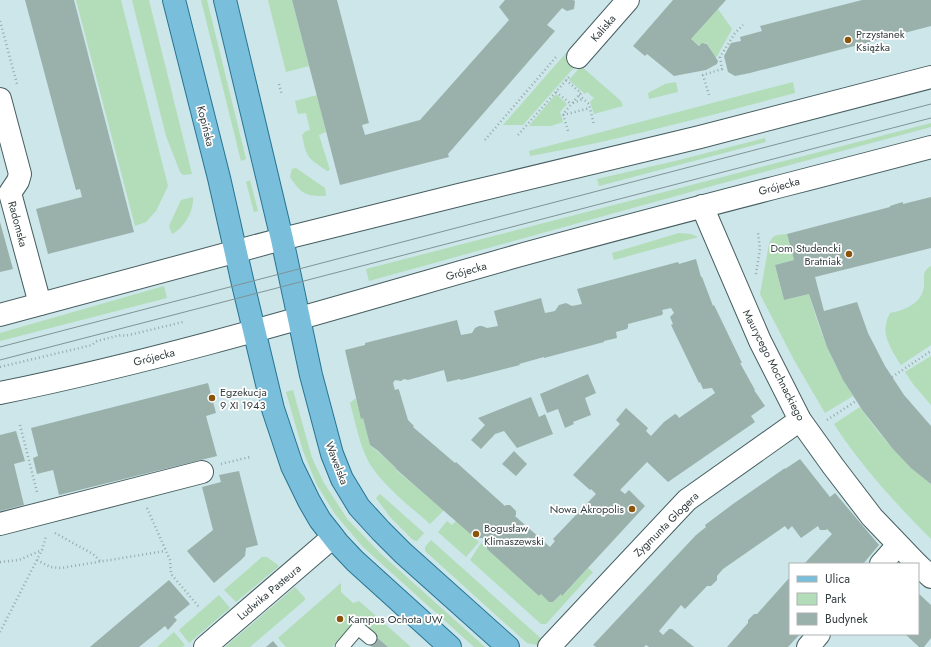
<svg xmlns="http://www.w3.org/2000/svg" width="931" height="647" viewBox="0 0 931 647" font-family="Jost,sans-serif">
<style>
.green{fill:#b2ddb8}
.building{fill:#9ab1ab;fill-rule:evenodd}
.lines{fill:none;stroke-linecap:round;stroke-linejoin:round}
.lane-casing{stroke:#475e60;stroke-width:15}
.street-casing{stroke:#475e60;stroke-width:24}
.secondary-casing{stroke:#475e60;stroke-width:24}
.primary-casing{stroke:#277594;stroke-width:24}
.path{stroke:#96aaad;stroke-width:2.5;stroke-dasharray:1 3;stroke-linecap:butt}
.lane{stroke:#fff;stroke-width:13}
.street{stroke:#fff;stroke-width:22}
.secondary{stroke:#fff;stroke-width:22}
.primary{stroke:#79beda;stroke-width:22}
.tram{stroke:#819496;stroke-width:1}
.poi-dot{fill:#8c530b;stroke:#fff;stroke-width:1.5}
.labels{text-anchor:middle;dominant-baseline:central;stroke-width:3.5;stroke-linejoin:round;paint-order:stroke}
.street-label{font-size:11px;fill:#333e3f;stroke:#fff}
.poi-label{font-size:11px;fill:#333e3f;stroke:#fff;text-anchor:start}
</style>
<rect width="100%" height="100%" fill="#cce6e9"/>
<g class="green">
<path d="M76,0H121L168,186L156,211L146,222L135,226Z"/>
<path d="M132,0H149L192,174L183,175L180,172L166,136Z"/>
<path d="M201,0H207L246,159L241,161Z"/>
<path d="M268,0H292L309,66L286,72Z"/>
<path d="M718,9L732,29L716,58L707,43H703L700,46L691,39Z"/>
<path d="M566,53L578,63L523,125H503Z"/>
<path d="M581,66L621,101L623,106L594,114L590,102L594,98L587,92L585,94L569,80Z"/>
<path d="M676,82L678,92L649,99L648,93L665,84Z"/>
<path d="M793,82L795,93C707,116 620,140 530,156L529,151Z"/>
<path d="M556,94L567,104L560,112L563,122L551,126H529Z"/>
<path d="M317,95L326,132L319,135L330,170L327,171C307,157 307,159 302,135L306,131L310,130L306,113L298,114L295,101Z"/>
<path d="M931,123V127L723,183L369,281L366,269Z"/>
<path d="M765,138L766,142L599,186L597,179L675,161Z"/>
<path d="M296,168L325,188L326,196C306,196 302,195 290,177L292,169Z"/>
<path d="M250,180L258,211L254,212L246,182Z"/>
<path d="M193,197C194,211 184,228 172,234L169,226L181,200Z"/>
<path d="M679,233L691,234L698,237L614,260L612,253Z"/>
<path d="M787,234L794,260L775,265L784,300L809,294C819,330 833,365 853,396L825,413L794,360L760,294L769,244C773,234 777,235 787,234Z"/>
<path d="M931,266V345L901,365C894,354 883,338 886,325C886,321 888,317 890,313C902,311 919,305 923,291C927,282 919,272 931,266Z"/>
<path d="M164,286L167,298L0,341V333Z"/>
<path d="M931,356V405L913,384L905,372Z"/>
<path d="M293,390L312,458L324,483L348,520L381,554L485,647H474L363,547L335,514L317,485L303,451L286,392Z"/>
<path d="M356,398L362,418H363L370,445L396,468V470L444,510L430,524C410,506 375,480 365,454C358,438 355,420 350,403Z"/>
<path d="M860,407C880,437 904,462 931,484V539C896,504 861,466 834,424Z"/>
<path d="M380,494L424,533L417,541L413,540L391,518L376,498Z"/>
<path d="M447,521L452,525L456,521L479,542L466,557L438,532Z"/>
<path d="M431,540L545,642L536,645L527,643L425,551V547Z"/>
<path d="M481,543L539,596L541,594L550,602H553L561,594L563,595L588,568L593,572L546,624H541L470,560Z"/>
<path d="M262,557H267L279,566L236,602L224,590Z"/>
<path d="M341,583V592L353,603L359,601L411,647H388L358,620L332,647H286L278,638Z"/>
<path d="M295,587L305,598V600L250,647H225Z"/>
<path d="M219,595L230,608L189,643L179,630Z"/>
<path d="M174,632L185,645L182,647H157Z"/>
</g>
<g class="building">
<path d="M25,0H74L134,232L48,254L36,209L82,197L80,189L76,190L65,150Z"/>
<path d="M292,0H337L369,123L362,125L365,135L420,120L509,20L499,7L505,0H573L575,1L574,9L567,11L562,8L547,25L555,31L448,154L449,157L340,185Z"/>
<path d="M673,0H726L691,39L699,46L702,43L707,44L718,61L717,64L706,70L674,76L647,54L645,56L633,46Z"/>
<path d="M862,0H931V26L750,73L735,76L728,72L724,56L731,43L741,41L740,37L762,31L760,26Z"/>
<path d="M931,197V248L815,277L824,311L857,302L868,333L885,366L904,395L931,426V484L911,468L893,449L863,411L843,380L827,347L815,312L809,294L784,300L775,265L794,260L787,234L890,207V206L896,204L903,202V204Z"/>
<path d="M0,222L13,269L0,272Z"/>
<path d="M696,259L701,277H702L713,306L714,305L742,363H740L755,390H754L765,406L751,416L755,422L668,482L647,462L620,490L625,494L629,490L645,506L562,596L561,594L553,602H549L541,594L539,596L487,549V541L482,538H475L396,469V468L377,450L370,445L363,418L361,419L345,350L365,345V343L457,320L461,335L472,333L475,328L479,326H482L487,328L498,326L494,311L541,298L545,313L555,311L559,305L566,303L572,306L582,304L577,289L678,262L679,264ZM671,308L674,313L670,317L673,324L671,325L699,383L700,382L703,389L712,388L715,393L679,418L677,415L675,414L664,422L651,436L646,431L648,428L626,408L616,420L620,424L573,475L590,490L591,489L596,494L553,539L555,541L550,547L515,516L516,515V511L510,505H506L505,506L456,462L455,463L413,427L414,426L408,420L399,390L398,389L395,390L393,383L395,380L401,381L404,379L408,380L444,370L447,382L460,379L461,380L520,365L519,364L544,357V358L604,342V341L617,338L616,332L627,329L628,327V324L662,315L663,313L662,310Z"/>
<path d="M588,374L596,393L585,398L591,415L573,422L574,424L565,428L558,409L547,413L540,394Z"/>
<path d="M208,383L216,413L206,416L217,456L59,495L53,470L37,474L33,458L38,456L31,428Z"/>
<path d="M531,397L539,417L545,414L553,434L517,448L504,431L495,434L481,449L471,440L485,425L478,418Z"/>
<path d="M16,431L25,461L14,464L24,505L0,511V435Z"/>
<path d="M514,451L527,464L516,476L502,464Z"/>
<path d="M800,459L830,497L835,493L879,545L863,564H804L832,534L827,529L826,530H820L818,526L801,538L792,526L788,530L785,526L723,569L717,576V580L711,586H707L685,609L681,605L659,631L663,635L669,629H672L694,647H649L646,645L644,647H596L593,645L696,535L706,527L705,525L733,504L785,468V469Z"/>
<path d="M239,471L258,545L246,548L245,556L241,560L214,583L187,551L213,530L202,487L221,482L219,475Z"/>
<path d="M790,577V634H800L788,647H727L748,623V620L754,614H757Z"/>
<path d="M169,580L190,604L174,617L177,620L168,630L165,626L139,647H90Z"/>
<path d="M918,593L931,605V638L924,647H919L905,634H918Z"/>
<path d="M373,634L388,647H372L366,642Z"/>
<path d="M273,641L278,647H266Z"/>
</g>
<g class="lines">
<defs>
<path id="lane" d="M342,647L358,628L370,638"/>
<g id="street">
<path d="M578,57L628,0"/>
<path d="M0,99L20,174L18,181L10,193L40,304"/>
<path d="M702,206L760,341L800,420L833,466L872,517L917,564"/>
<path d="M0,524L202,472"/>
<path d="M881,564L898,545"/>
<path d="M918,565L931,577"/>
<path d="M205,647L333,537"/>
<path d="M549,647L687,500L800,420"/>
<path d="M808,647L819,634"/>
</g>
<g id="secondary">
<path d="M0,315L282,239L459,195L700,137L931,77"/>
<path d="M0,393C172,358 341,306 510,258C650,219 791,184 931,147"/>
</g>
<g id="primary">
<path d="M174,0L219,178L243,284L273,409L292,466L309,501L320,520L338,543L355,561L450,647"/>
<path d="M225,0L282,239L311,375L332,454L342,479L359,507L381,531L403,553L508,647"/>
</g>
</defs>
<use href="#lane" class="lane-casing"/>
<use href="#street" class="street-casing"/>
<use href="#secondary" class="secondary-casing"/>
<use href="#primary" class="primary-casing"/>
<g class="path">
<path d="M0,21L17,84"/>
<path d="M566,80L581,93L563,114L568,131"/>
<path d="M279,84L282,95"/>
<path d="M556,92L571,104"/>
<path d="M579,95L589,104L594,125"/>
<path d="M709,95L703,75L722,69L720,57L735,33L743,25"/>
<path d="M573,103L583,99"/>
<path d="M563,115L590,108"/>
<path d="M518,135L569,77"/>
<path d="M485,140L556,57"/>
<path d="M756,274L760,249L758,233"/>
<path d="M0,367L92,345L97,341L121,335L125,336L183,322"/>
<path d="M892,377L931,351"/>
<path d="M827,420L856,401"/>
<path d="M20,425L37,492"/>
<path d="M221,464L250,457"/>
<path d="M147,508L170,560L171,574L199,607"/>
<path d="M55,533L93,554L101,562"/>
<path d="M37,560L50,567L61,568L165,551"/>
<path d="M0,562L19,560L42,550"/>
<path d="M0,632L42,550L46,536"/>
</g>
<use href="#lane" class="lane"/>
<use href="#street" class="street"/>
<use href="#secondary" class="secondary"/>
<use href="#primary" class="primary"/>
<g class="tram">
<path d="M0,347L931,104"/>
<path d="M0,360L931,118"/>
</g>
</g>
<g class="poi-dot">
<circle cx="848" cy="40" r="4"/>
<circle cx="849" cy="254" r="4"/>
<circle cx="212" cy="398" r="4"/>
<circle cx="632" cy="509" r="4"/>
<circle cx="476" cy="534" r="4"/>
<circle cx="340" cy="619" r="4"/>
</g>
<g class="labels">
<g class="street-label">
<text transform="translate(603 28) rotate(-49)">Kaliska</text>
<text transform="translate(206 126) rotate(76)">Kopińska</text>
<text transform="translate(779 186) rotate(-15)">Grójecka</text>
<text transform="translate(18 224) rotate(75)">Radomska</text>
<text transform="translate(466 271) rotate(-16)">Grójecka</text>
<text transform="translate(154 357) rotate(-14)">Grójecka</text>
<text transform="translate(774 365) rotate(63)">Maurycego Mochnackiego</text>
<text transform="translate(337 463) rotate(69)">Wawelska</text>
<text transform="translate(666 524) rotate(-45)">Zygmunta Glogera</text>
<text transform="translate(269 592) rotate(-40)">Ludwika Pasteura</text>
</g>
<g class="poi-label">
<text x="856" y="34">Przystanek<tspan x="856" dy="13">Książka</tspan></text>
<text x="841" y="248" text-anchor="end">Dom Studencki<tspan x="841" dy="13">Bratniak</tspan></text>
<text x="220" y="392">Egzekucja<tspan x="220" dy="13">9 XI 1943</tspan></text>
<text x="624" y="509" text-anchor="end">Nowa Akropolis</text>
<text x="484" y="528">Bogusław<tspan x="484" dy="13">Klimaszewski</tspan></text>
<text x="348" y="619">Kampus Ochota UW</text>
</g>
</g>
<rect x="789" y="563" width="130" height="72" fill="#ffffff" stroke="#adb2b2"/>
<rect x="797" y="576" width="20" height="6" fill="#79beda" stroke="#adb2b2"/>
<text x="825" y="583" font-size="12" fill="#333e3f">Ulica</text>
<rect x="797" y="593" width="20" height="12" fill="#b2ddb8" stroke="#adb2b2"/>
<text x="825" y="603" font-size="12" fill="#333e3f">Park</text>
<rect x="797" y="613" width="20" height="12" fill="#9ab1ab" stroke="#adb2b2"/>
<text x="825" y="623" font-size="12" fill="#333e3f">Budynek</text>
</svg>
